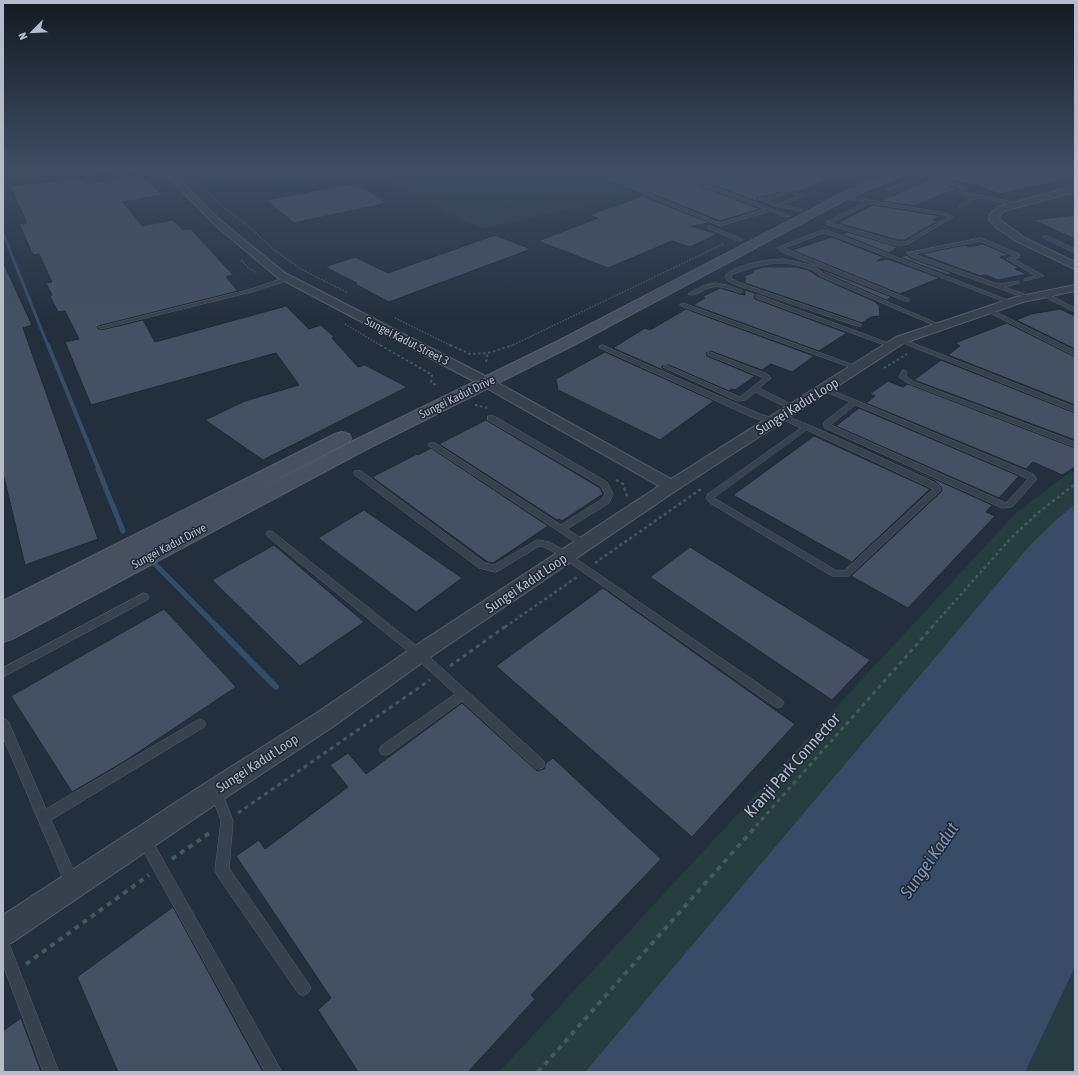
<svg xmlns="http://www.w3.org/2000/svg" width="1078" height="1075" viewBox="0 0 1078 1075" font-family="'Asap Condensed',sans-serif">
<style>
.green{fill:#263c3f}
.water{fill:#394c67}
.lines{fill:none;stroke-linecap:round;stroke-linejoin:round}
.stream-far4{stroke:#394c67;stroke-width:2.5}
.stream-far3{stroke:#394c67;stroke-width:3}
.stream-far2{stroke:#394c67;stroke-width:4}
.stream-far1{stroke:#394c67;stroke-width:5}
.stream{stroke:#394c67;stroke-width:6}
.building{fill:#455162;stroke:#1f2835}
.service-casing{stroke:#565f6c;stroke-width:1}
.minor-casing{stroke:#565f6c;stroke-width:2}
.secondary-casing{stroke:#565f6c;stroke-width:2}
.path-far4{stroke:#44595c;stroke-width:1.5;stroke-dasharray:1.5 1.5;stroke-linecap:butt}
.path-far3{stroke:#44595c;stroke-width:2;stroke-dasharray:2.5 2.5;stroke-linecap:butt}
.path-far2{stroke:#44595c;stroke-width:2.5;stroke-dasharray:3 3;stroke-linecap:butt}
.path-far1{stroke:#44595c;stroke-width:3;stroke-dasharray:4 4;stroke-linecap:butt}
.path{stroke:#44595c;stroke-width:4;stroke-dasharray:5 5;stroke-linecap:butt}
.service{fill:#38414e;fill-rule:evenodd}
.minor{fill:#38414e;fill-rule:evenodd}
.secondary{fill:#465061;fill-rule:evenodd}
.rail{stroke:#5a6575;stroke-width:1.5;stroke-dasharray:2 2;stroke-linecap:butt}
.labels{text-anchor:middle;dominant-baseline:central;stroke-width:3;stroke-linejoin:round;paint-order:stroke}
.far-street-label{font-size:12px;fill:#b4bcc9;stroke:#1d2633}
.street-label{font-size:14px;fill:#b4bcc9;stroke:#1d2633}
.near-street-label{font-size:17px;fill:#b4bcc9;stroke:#1d2633}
.near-water-label{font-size:18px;font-style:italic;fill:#7c92b1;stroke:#1d2633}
</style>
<rect width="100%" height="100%" fill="#242f3e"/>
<g class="green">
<path d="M367,168H573L635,194L485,229L446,214Z"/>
<path d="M1075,470V504L1056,520L1030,545L585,1072H499L1015,514L1059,480Z"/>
<path d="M1075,967V1072H1025L1071,975Z"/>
</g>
<path class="water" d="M1075,504V967L1025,1072H585L1030,545L1056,520Z"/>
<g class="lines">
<path class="stream-far4" d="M3,233L9,247"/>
<path class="stream-far3" d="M8,246L48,346"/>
<path class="stream-far2" d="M48,345L99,470"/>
<g class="stream-far1">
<path d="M98,469L123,531"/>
<path d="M153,562L217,627"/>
</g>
<path class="stream" d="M216,626L276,687"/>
</g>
<g class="building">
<path d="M580,168H625L639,174L643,171L635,168H829L840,173L798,192L790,190L757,198V200L770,206H769L706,182H700V186L760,209L720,221L648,192L642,194Z"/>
<path d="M961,168H995L996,169L1033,180L1036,179L1037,177L1005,168H1075V177L1000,194L970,183L967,184L938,177Z"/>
<path d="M142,174L162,195L123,202L142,226L173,220L183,230L191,229L233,275L226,277L238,291L98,326L97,328L101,330L143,320L155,342L286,306L309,329L321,325L334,337L332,338L358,367L365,365L407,387L263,460L205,420L245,401L299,385L276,353L91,405L65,342L79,339L65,311L58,312L50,296L52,295L46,283L52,282L39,254L33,255L19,224L27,223L10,186L83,178L87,184Z"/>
<path d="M929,180L958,188L914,206L880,201Z"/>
<path d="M356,183L387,203L294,223L266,200Z"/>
<path d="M643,196L710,223L691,226L717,234L690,247L672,241L608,268L538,241L598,218L589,215Z"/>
<path d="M873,205L935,215L939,216L933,220L938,221L905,240H898L838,223Z"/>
<path d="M1075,215V239L1033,220Z"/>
<path d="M848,232L898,247L889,253L841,234Z"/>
<path d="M495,235L531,249L389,302L355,284L357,283L325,267L355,257L388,273Z"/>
<path d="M832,237L883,257L877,261L888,259L940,278L900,294L792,250Z"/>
<path d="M983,244L1009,255L1000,257L1019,268L1015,269L1027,274L998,280L986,275L980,276L920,254L966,245L968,247Z"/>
<path d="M907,255L910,258L952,273L948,275L899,257Z"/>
<path d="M3,262L32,325L23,328L98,539L25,565L3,473Z"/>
<path d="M763,267H797L808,270L819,277L878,303H876L879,305L880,316L871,317L862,323L745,283V276L752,273L754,270Z"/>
<path d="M820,269L892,297L886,300L825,273Z"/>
<path d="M720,288L740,294L745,295V290L757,294L754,296L755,299L847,333L819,351L693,305L705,298L702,297Z"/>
<path d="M686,309L814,356L792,372L771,364L762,370L711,351L706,353L707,356L755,376L735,390L731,389L729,391L669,365L662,366V368L722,396L613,348L645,328L650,330Z"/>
<path d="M1060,309L1075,316V349L1016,320L1031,314Z"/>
<path d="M1007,323L1075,357V405L948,355L960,346L955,343Z"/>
<path d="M605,352L714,401L660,440L558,390L556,379Z"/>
<path d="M941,360L1075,413V440L914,380Z"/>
<path d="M888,381L903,387L908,384L1075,448V467L1062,475L1033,462L1026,469L866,403L875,396L870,394Z"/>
<path d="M859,408L1019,476L999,498L836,426Z"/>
<path d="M486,420L600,488L603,494L562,521L559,519L557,520L439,444Z"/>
<path d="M828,431L992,505L986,512L995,516L908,608L851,576L941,492L942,488L935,481Z"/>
<path d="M814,436L930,489L852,562L733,495Z"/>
<path d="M431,448L548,526L493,563L488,562L372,477L417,454L418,455Z"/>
<path d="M364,510L462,578L416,612L318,538Z"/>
<path d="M274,545L364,622L300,666L212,580Z"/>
<path d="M690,547L870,660L832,700L650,577Z"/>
<path d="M603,588L795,724L692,837L496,666Z"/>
<path d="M164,609L236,687L125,761L72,792L11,696Z"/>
<path d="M462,703L537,771L544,769L546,763L553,758L661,859L531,995L535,999L468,1072H358L318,1010L331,998L236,856L259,840L265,849L348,787L330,765L348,753L366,774Z"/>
<path d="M173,907L263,1072H118L77,977Z"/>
<path d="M21,1018L41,1072H3V1031Z"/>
</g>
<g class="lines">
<defs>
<g id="service">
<path d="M626,168H631L642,172L639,173Z"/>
<path d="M830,168H835L851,173L849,174Z"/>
<path d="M996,168H1001L1036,178L1033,179Z"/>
<path d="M905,170L967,186L968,188L964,192C981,197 1001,197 1016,205L1014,206C1005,204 984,196 975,199C969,201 965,208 958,208V206L972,197L959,193V191L963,188L923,177L887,191V189L919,176L904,172Z"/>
<path d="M171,174L172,176L154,179L152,178Z"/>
<path d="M701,183H705L790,216L786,217L770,211L720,226L643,194L647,193L720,223L765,209L701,185Z"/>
<path d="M790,191L804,196L783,205L801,209V211L775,206L758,199L760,198L763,199ZM790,193L798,196L778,204L768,200Z"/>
<path d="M843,196L946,213L953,217L908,244L898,246L826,224V222L865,202L841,198ZM870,203L945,215L948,217L905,242H898L832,223Z"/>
<path d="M710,226L742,239L743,240L738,241L708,228V227Z"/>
<path d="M820,231H829L1013,302L1008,303L826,233H823L784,248L909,299V301H905L782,252L777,248Z"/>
<path d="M1044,236H1048L1075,249V253L1044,238Z"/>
<path d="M981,238L1019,254L1020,257L1014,259L1044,276L1024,281V279L1036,276L1007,259L1014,256L980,241L914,254L998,284L1019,281V283L1004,287L1030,296V298H1026L911,257L907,253Z"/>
<path d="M784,259L814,266L824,274L943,326L938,327L820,276C815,270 808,268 801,266C776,259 756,266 733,274L731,276L732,279L740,283L861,324V326H857L736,285L728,281L725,276C735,264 769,259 784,259Z"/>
<path d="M287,277L289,278V280L255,291L101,329L98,327L251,289Z"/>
<path d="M715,283L727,285L743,291L740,293C731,290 721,285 712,287C705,288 694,298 688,294L703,286Z"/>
<path d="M1041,293H1045L1075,308V312L1041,295Z"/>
<path d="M758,295L894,345L895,346L890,347L756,298V296Z"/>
<path d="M683,303L859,367L860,368L857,370L855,369L681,306L680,305Z"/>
<path d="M986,309H990L1075,351V356L986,311Z"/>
<path d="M900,338L1075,407V412L898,341L897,340Z"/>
<path d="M602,345L760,414L776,419L777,421L773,423L754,418L600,348L599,347Z"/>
<path d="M710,352L767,374L771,378L759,388L799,408L798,410H792L755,392L746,400L737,401L663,367L664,366H668L740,397L764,378L708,355L707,354Z"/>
<path d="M904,370L907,372L906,376L912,381L1075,442V447L908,383L899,377L902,371Z"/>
<path d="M824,387L1033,474L1037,479L1012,507L1002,508L825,428L823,424L824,422L850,402L822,390L820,389ZM856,405L1020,475L1028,479L1006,503L831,425Z"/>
<path d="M779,414C788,413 915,474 934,482L941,488L940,491L849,576H832L710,503L706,498L708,494L801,428L779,418ZM807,430L933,489L844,571H837L714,498Z"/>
<path d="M488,416H494L607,482L613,494L609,503L567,529L587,542L589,544L587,546H581L428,445L429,443H435L561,525L602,499L605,494L601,486L488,420Z"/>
<path d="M355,471H361L485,563L494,565L537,540L549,542L562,549L782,700L784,703L782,706L778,708L774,706L556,553L544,547L539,546L498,571L495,572L479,568L355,475L354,473Z"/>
<path d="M270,531L273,532L423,651L543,760L545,764L543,768L539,769L535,768L462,701L389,754L385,755L381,754L379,750L381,746L455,694L415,657L267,536L266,534L267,532Z"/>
<path d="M144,593L147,594L149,597L147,600L3,677V668Z"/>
<path d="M3,718L7,720L9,723L46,809L196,721L200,719L204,721L206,724L204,727L51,820L79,883L77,888L72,890L67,888L3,737Z"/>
<path d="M216,785L220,787L233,821L229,868L308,983L311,988L308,993L303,996L298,993L217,875L215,870L221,821L210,791L212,787Z"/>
<path d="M144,833L149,835L282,1072H265L139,843L137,839L139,835Z"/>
<path d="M3,939L8,941L59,1072H43L3,965Z"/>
</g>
<g id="minor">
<path d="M160,168H168L221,221L285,273L491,379L671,479L896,337L1016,297L1075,285V291L1023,302L904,343L677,490L426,660L334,726L225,798L13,942L3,946V915L207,782L318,712L412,648L659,486L481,385L277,277L215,225Z"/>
<path d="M1075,186V192L1004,211L1000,215L999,219L1023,237L1075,262V269L1016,241L997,228L989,220L990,214L998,207Z"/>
</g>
<path id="secondary" d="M905,168H919L917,170L892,179L847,199L572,346L365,450L12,639L3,642V601L335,434L342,432L349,434L351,438L349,442L219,510L351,442L560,340L839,195L884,175Z"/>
</defs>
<use href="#service" class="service-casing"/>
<use href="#minor" class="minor-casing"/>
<use href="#secondary" class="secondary-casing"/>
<g class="path-far4">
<path d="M188,173L220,204L254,231L273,249L301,269L348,293"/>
<path d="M241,260L250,269L256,272"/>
<path d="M395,318L452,346"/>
<path d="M345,324L382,346"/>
<path d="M511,346L723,244"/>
</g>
<g class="path-far3">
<path d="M380,345L432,375L431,382L437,386"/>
<path d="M450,345L470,354L488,353L513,345"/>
<path d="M486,362L488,353"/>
<path d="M884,368L907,354"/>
<path d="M475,405L488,408"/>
</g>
<g class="path-far2">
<path d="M616,480L623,484L627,496L626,498"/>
<path d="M595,563L701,489"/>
<path d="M505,627L577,577"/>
<path d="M932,627L1012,537L1039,512L1075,484"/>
</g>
<g class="path-far1">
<path d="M450,666L506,626"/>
<path d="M238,813L430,680"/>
<path d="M756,826L933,626"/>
</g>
<g class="path">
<path d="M172,859L211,832"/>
<path d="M26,964L149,875"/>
<path d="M538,1072L757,825"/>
</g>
<use href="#service" class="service"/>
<use href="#minor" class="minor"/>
<use href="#secondary" class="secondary"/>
<path class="rail" d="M3,179L134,168"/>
</g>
<linearGradient id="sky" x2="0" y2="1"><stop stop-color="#141a22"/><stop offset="0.53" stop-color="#3f4d63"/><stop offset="1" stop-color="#3f4d63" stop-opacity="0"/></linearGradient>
<rect width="1078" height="318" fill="url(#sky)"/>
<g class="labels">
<g class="far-street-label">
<text transform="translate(407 341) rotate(27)">Sungei Kadut Street 3</text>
<text transform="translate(457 397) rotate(-26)">Sungei Kadut Drive</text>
<text transform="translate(169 546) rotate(-28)">Sungei Kadut Drive</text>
</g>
<g class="street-label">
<text transform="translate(797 406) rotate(-32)">Sungei Kadut Loop</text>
<text transform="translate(526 583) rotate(-34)">Sungei Kadut Loop</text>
<text transform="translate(257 763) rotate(-33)">Sungei Kadut Loop</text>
</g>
<g class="near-street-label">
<text transform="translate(792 765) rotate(-48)">Kranji Park Connector</text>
</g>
<g class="near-water-label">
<text transform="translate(929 860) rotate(-55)">Sungei Kadut</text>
</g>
</g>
<rect width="1078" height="1075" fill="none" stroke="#b4bcc9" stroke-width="8"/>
<g transform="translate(32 32) rotate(246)" stroke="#1d2633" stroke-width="3" paint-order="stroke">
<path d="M0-3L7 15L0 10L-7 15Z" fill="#b4bcc9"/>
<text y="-6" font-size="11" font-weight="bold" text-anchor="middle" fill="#b4bcc9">N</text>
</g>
</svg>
